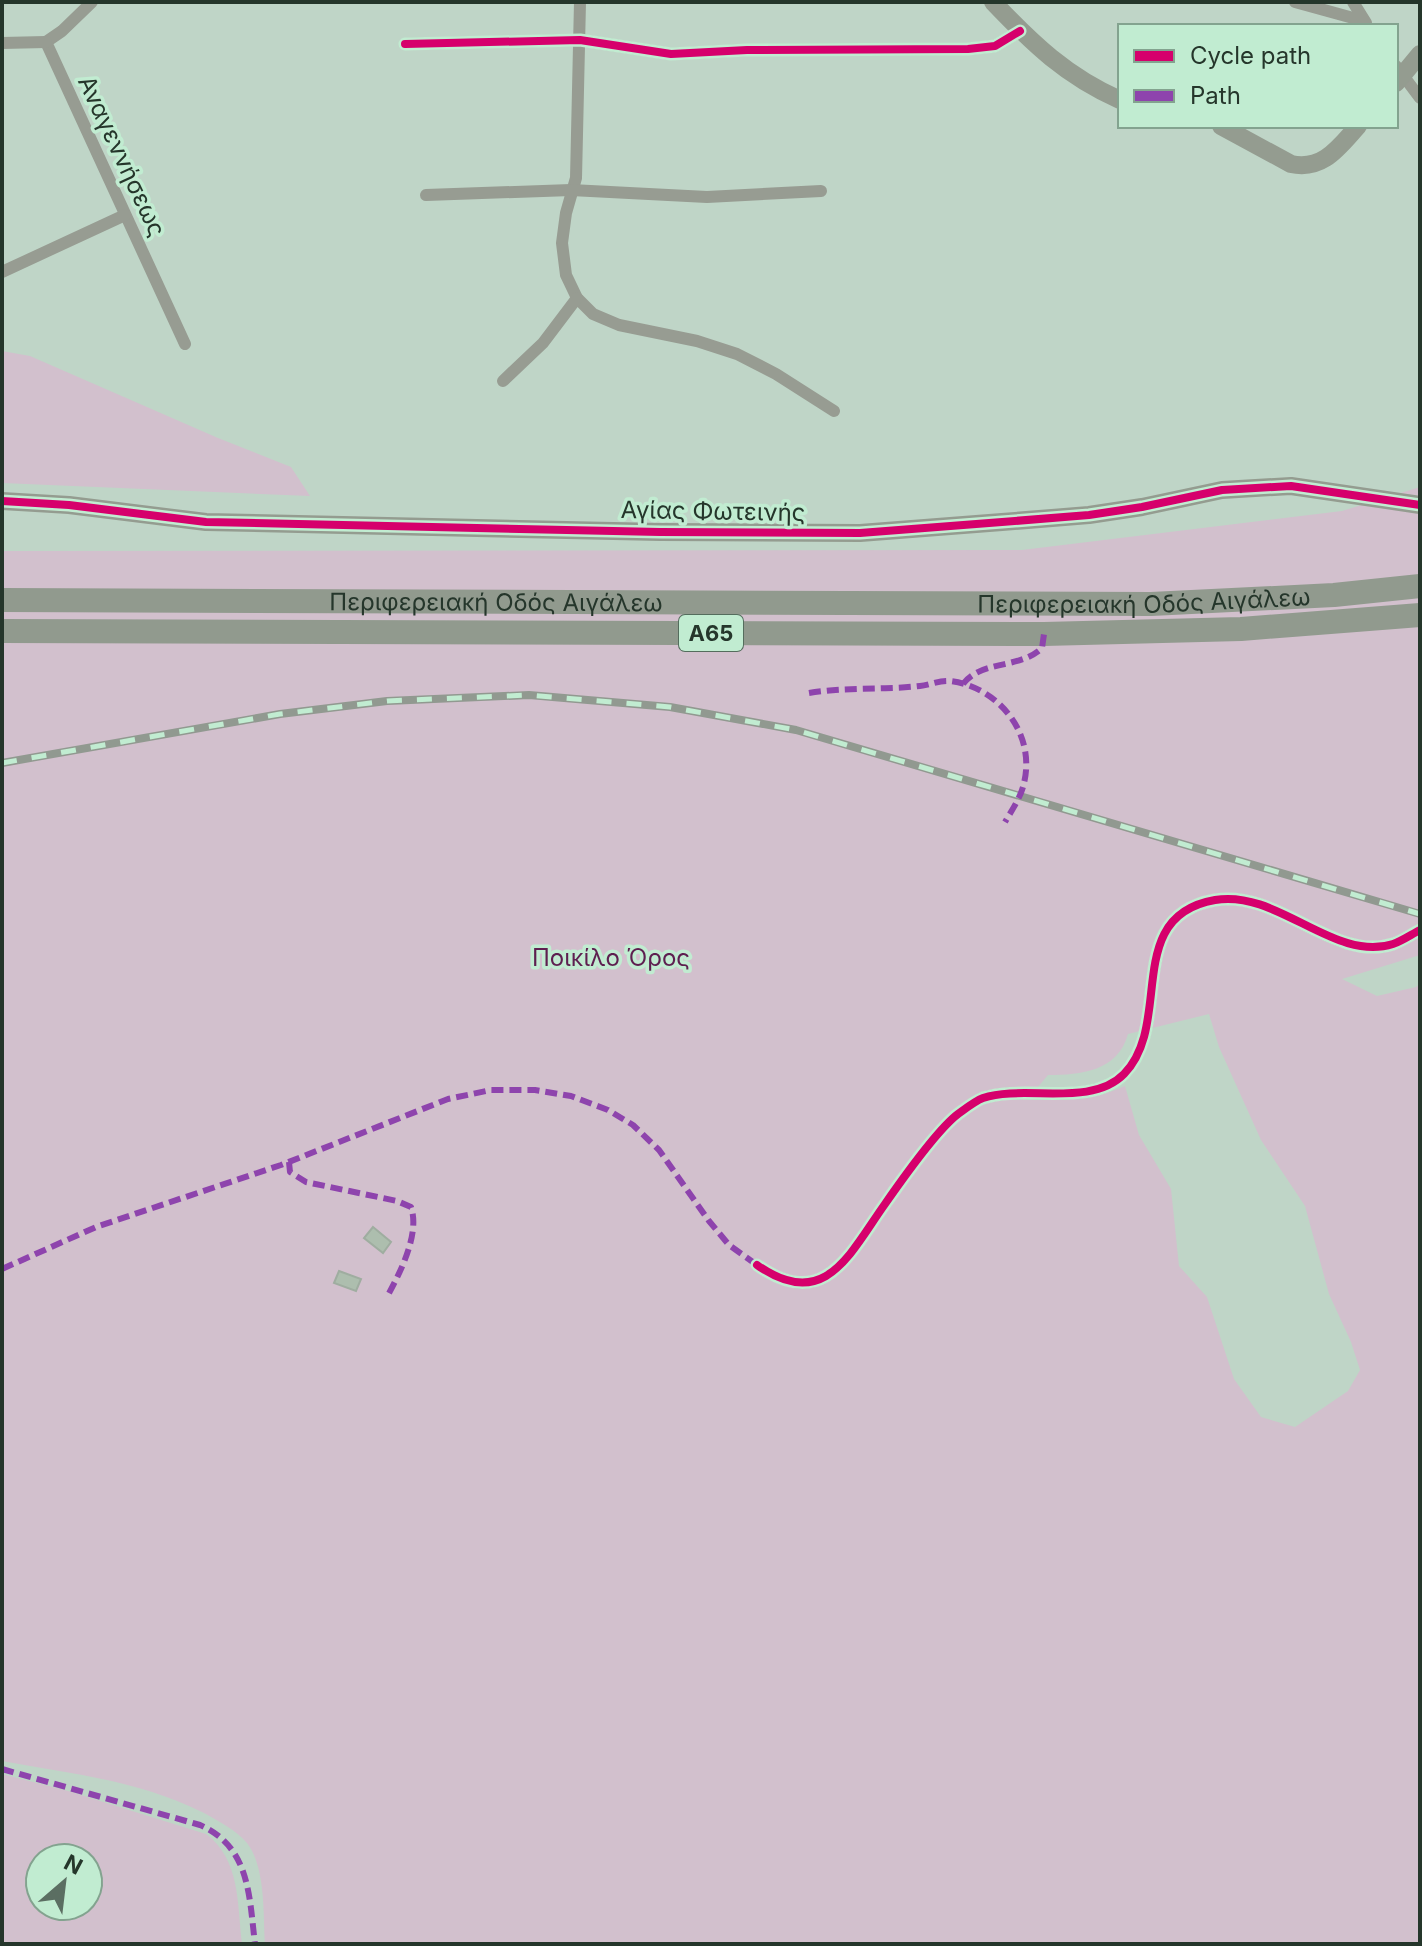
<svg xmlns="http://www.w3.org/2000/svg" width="1422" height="1946" viewBox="0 0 1422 1946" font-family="Inter,sans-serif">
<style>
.green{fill:#d2c0cd;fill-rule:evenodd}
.building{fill:#adbeae;stroke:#9fada0;stroke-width:2}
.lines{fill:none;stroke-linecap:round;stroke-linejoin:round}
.street{stroke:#979c92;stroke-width:12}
.secondary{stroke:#949c90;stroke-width:18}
.highway{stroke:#919a8e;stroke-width:24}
.rail-casing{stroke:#919990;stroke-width:8}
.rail{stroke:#c1ecd1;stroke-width:5;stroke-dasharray:15;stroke-linecap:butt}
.quiet{stroke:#8e44ad;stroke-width:6;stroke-dasharray:12 6;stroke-linecap:butt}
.cycleway-casing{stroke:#c1ecd1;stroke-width:13}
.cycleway{stroke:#d6006c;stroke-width:8}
.labels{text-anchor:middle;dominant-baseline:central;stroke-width:7;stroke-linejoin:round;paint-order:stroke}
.shield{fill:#c1ecd1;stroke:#546d5d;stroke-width:2}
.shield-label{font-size:22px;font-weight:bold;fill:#25362b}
.street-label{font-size:24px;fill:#25362b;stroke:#c1ecd1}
.park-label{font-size:24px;fill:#5e1f50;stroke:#c1ecd1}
</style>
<rect width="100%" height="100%" fill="#bfd5c7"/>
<g class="green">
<path d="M2,351L30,356L218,438L291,467L310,496L2,483Z"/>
<path d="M1420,487V955L1342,979L1377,996L1416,987L1420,984V1944H265C263,1914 266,1868 247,1843C236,1830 217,1820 202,1812C137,1780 72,1774 2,1761V551L1022,550L1342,511ZM1209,1014L1219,1047L1261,1140L1305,1206L1329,1294L1351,1342L1360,1370L1348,1391L1295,1427L1261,1417L1234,1379L1207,1297L1179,1266L1171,1189L1139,1135L1125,1086C1094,1101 1061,1099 1027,1100L1048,1075C1081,1075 1118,1071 1128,1034Z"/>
<path d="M2,1774L68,1791L206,1834C241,1860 237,1905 242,1944H2ZM40,1858H88V1906H40Z"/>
</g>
<g class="building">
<path d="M373,1227L391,1242L383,1253L364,1238Z"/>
<path d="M339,1271L361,1279L356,1291L334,1283Z"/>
</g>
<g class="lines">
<g class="street">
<path d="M92,2L62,31L46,42L185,344"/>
<path d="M580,2L576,178L566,213L562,243L566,275L577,298L593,314L619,325L697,341L737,354L776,374L834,411"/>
<path d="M1295,2L1364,21"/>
<path d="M1353,2L1366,23"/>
<path d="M2,43L46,42"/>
<path d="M405,44L580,40L671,54L747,50L968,49L995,46L1020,31"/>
<path d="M1396,66L1420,98"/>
<path d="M426,195L571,190L707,197L821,191"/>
<path d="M2,272L125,215"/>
<path d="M503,381L543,343L577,298"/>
<path d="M757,1265C825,1313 850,1253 885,1204C901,1181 937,1130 958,1114C965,1109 975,1101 983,1098C1024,1084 1091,1108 1124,1074C1174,1023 1122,916 1215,900C1278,889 1334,963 1393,944C1402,941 1412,934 1420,930"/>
</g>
<g class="secondary">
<path d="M993,2C1033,44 1066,76 1120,100"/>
<path d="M1396,83L1420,54"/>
<path d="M1221,126L1291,164C1323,171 1339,147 1358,126"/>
<path d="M2,501L69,505L206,522L660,532L860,533L1002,522L1089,515L1142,507L1222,490L1291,486L1420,505"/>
</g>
<g class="highway">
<path id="s1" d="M2,600L1151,604L1334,595L1420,586"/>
<path d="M2,631L1044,634L1241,629L1420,615"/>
</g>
<defs>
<path id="rail" d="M2,763L280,714L387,701L529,695L670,707L796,730L1420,914"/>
</defs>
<use href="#rail" class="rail-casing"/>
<use href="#rail" class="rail"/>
<g class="quiet">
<path d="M963,684C981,660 1020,669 1042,648L1044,634"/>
<path d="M809,693C845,687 883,690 920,686C930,685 940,680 950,681C999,687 1036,734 1024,783C1021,797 1012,810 1005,822"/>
<path d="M289,1162L290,1172L306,1182L397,1201L411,1207C420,1233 401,1271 388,1295"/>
<path d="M2,1269L96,1227L281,1165L448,1099L491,1090H535L571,1096L608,1110L633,1125L659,1150L709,1221L729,1245L757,1265"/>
<path d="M2,1769L200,1825C250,1847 249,1895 255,1944"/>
</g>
<defs>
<g id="cycleway">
<path d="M405,44L580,40L671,54L747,50L968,49L995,46L1020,31"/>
<path d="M2,501L69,505L206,522L660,532L860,533L1002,522L1089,515L1142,507L1222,490L1291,486L1420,505"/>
<path d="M757,1265C825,1313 850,1253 885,1204C901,1181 937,1130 958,1114C965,1109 975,1101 983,1098C1024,1084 1091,1108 1124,1074C1174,1023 1122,916 1215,900C1278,889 1334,963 1393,944C1402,941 1412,934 1420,930"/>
</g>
</defs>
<use href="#cycleway" class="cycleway-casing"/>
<use href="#cycleway" class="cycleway"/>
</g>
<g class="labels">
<rect class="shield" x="679" y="615" width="64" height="36" rx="6"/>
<g class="shield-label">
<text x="711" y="633">Α65</text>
</g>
<g class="street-label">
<text transform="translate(122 156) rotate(65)">Αναγεννήσεως</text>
<text transform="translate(713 511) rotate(1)">Αγίας Φωτεινής</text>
<text stroke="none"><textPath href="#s1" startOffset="1142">Περιφερειακή Οδός Αιγάλεω</textPath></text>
<text stroke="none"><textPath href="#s1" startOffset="494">Περιφερειακή Οδός Αιγάλεω</textPath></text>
</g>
<g class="park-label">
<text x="611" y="957">Ποικίλο Όρος</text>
</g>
</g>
<rect width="1422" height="1946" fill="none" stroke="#25362b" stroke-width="8"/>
<rect x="1118" y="24" width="280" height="104" fill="#c1ecd1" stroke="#83a38f" stroke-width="2"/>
<rect x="1134" y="50" width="40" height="12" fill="#d6006c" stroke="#83a38f" stroke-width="2"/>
<text x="1190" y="64" font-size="24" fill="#25362b">Cycle path</text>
<rect x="1134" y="90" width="40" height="12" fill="#8e44ad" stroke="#83a38f" stroke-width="2"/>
<text x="1190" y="104" font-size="24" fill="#25362b">Path</text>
<g transform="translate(64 1882) rotate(28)"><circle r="38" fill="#c1ecd1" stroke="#83a38f" stroke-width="2"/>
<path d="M0-6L14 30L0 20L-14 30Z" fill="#5b6e62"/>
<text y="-12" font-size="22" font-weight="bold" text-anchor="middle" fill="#25362b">N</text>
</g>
</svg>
